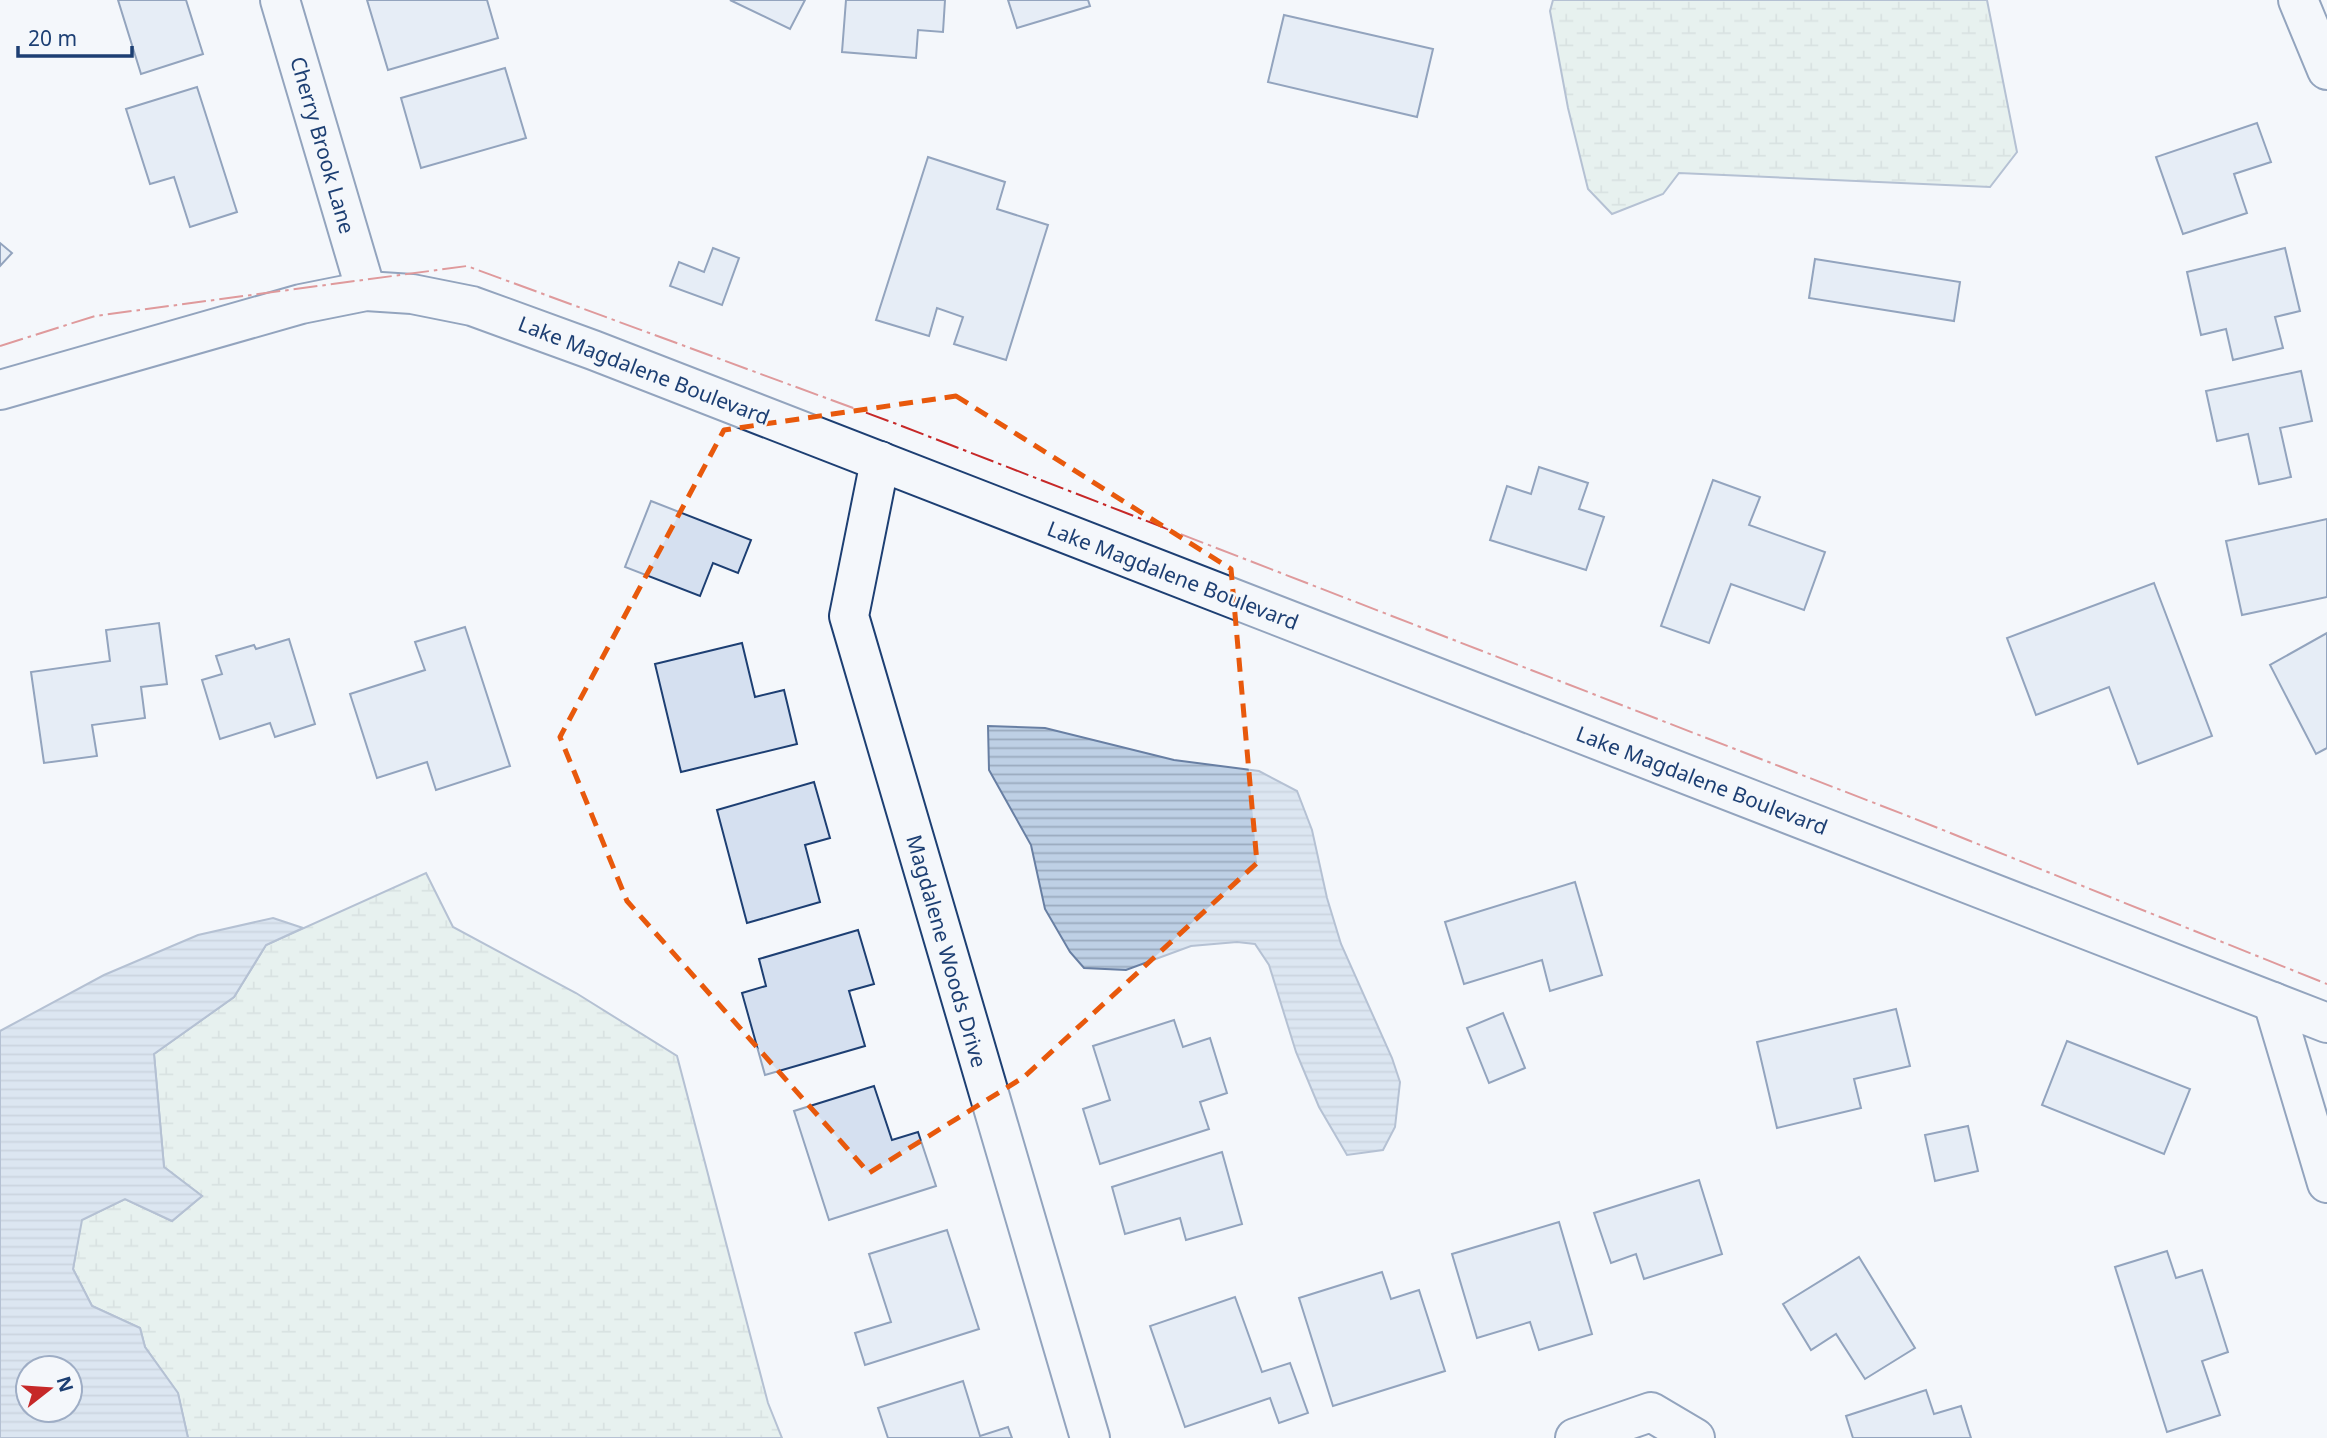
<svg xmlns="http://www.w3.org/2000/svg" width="2327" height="1438" viewBox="0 0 2327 1438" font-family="'Noto Sans',sans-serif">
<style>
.wetland{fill:url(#wetland-marsh);stroke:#687fa3;stroke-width:2}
.water{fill:url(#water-rules);stroke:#687fa3;stroke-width:2;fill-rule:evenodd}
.building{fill:#d5e0f0;stroke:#1d3f73;stroke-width:2}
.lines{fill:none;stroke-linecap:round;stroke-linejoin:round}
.minor-casing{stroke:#1d3f73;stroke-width:42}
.minor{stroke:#f4f7fb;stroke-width:38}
.power{stroke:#c62828;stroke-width:2;stroke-dasharray:24 5 3.5 5;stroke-linecap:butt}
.marked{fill:none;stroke:#e8590c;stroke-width:5;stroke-dasharray:14 9;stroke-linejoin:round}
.labels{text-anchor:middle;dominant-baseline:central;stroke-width:5;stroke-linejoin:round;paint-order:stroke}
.street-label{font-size:21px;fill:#1d3f73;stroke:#f4f7fb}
</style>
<defs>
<pattern id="wetland-marsh" width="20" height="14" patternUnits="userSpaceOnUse" patternTransform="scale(1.75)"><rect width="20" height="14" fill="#d7e8df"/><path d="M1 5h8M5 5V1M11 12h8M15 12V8" fill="none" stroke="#b8c8c3"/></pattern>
<pattern id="water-rules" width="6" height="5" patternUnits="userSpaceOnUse" patternTransform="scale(1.75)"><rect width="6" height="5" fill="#bed0e5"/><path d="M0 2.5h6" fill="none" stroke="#9aaabe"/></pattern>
</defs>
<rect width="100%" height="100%" fill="#f4f7fb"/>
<g class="wetland">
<path d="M1553,0H1987L2017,152L1990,187L1679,173L1663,194L1612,214L1588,189L1568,108L1550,11Z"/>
<path d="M426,873L453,927L576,993L677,1056L768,1403L782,1438H188L178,1394L145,1347L140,1328L92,1306L73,1269L81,1220L125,1199L172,1221L202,1196L164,1167L154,1054L234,997L266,945Z"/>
</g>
<g class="water">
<path d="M988,726L1045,728L1174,760L1259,771L1297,791L1312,830L1327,898L1341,944L1392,1058L1400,1082L1395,1127L1383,1150L1347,1155L1319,1107L1296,1052L1269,965L1255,944L1237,942L1191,946L1126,970L1084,968L1070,952L1045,909L1031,845L989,770Z"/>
<path d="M273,918L303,928L266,945L234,997L154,1054L164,1167L202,1196L172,1221L125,1199L82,1220L73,1269L92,1306L140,1328L145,1347L178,1393L188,1438H0V1031L104,975L198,935ZM70,1368V1410H28V1368Z"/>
</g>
<g class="building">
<path d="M118,0H186L203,54L141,74Z"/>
<path d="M367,0H487L498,38L388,70Z"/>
<path d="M730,0H805L790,29Z"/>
<path d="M846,0H945L943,32L918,30L916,58L842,52Z"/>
<path d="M1008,0H1088L1090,6L1017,28Z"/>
<path d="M1284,15L1433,49L1417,117L1268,82Z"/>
<path d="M505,68L526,138L421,168L401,98Z"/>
<path d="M197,87L237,212L190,227L174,177L150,184L126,109Z"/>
<path d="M2257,123L2271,162L2234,174L2247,213L2183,234L2156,157Z"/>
<path d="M928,157L1005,182L997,209L1048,225L1006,360L954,344L963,317L937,308L929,336L876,320Z"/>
<path d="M0,243L12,253L0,266Z"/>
<path d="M713,248L739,258L722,305L670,286L679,262L704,272Z"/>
<path d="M2285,248L2300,311L2275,317L2283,348L2233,360L2226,329L2201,335L2187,272Z"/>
<path d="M1815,259L1960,282L1954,321L1809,298Z"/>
<path d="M2301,371L2312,421L2280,428L2291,477L2259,484L2248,434L2217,441L2206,391Z"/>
<path d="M1539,467L1588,483L1579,509L1604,517L1586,570L1490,540L1507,486L1531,494Z"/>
<path d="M1713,480L1760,497L1749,525L1825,552L1804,610L1731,584L1709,643L1661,626Z"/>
<path d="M651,501L751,540L738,573L713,563L700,596L625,567Z"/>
<path d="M2327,519V597L2242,615L2226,541Z"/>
<path d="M2154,583L2212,736L2138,764L2109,687L2036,715L2007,638Z"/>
<path d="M159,623L167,684L141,687L145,718L92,725L97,756L44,763L31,672L110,661L106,630Z"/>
<path d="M465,627L510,766L436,790L427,762L377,778L350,694L425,670L415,642Z"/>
<path d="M2327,633V748L2316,754L2270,665Z"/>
<path d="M289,639L315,724L275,737L270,723L220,739L202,680L222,674L216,656L254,645L256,649Z"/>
<path d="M742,643L755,697L784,690L797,744L681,772L655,664Z"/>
<path d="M814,782L830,838L805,845L820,902L747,923L717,810Z"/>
<path d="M1575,882L1602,975L1550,991L1542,960L1464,984L1445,922Z"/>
<path d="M858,930L874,984L849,991L865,1046L765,1075L742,993L766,986L759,959Z"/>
<path d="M1896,1009L1910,1066L1854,1079L1861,1108L1777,1128L1757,1042Z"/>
<path d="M1503,1013L1525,1068L1489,1083L1467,1028Z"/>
<path d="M1174,1020L1183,1047L1210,1038L1227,1093L1200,1102L1209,1129L1100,1164L1083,1109L1110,1100L1093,1046Z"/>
<path d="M2067,1041L2190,1089L2164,1154L2042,1105Z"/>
<path d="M874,1086L892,1140L918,1132L936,1186L829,1220L794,1111Z"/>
<path d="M1968,1126L1978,1171L1935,1181L1925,1135Z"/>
<path d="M1222,1152L1242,1224L1186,1240L1180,1218L1125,1234L1112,1187Z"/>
<path d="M1699,1180L1722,1254L1644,1279L1636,1254L1611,1263L1594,1213Z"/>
<path d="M1559,1222L1592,1334L1539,1350L1530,1322L1477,1338L1452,1254Z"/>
<path d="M947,1230L979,1329L865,1365L855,1333L891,1322L869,1254Z"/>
<path d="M2167,1251L2176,1278L2202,1270L2228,1352L2202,1361L2220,1415L2167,1432L2115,1267Z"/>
<path d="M1859,1257L1915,1348L1865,1379L1836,1334L1811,1350L1783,1304Z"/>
<path d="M1382,1272L1391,1299L1419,1290L1445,1371L1333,1406L1299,1298Z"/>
<path d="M1235,1297L1262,1372L1290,1363L1308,1413L1279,1423L1270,1398L1185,1427L1150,1326Z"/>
<path d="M963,1381L980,1436L1008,1427L1012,1438H888L878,1408Z"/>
<path d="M1926,1390L1934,1414L1961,1406L1971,1438H1853L1846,1416Z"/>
</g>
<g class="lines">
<defs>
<g id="minor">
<path d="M280,0L366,291"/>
<path d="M2298,0L2327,70"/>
<path d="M0,390L301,304L366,291L412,294L472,306L593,350L2327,1023"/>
<path d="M880,461L849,616L1090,1438"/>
<path d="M2273,1002L2327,1183"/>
<path d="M1575,1438L1651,1412L1695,1438"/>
</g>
</defs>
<use href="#minor" class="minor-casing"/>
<use href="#minor" class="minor"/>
<path class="power" d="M0,346L95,316L467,266L894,423L1913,818L2327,984"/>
</g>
<path d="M0 0H2327V1438H0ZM956,396L1231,569L1257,863L1024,1077L869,1173L627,901L560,737L724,430Z" fill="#f4f7fb" fill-opacity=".55" fill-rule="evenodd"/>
<path class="marked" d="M956,396L1231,569L1257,863L1024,1077L869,1173L627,901L560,737L724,430Z"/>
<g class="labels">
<g class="street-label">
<text transform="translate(323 145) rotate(74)">Cherry Brook Lane</text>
<text transform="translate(644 370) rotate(21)">Lake Magdalene Boulevard</text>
<text transform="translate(1173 575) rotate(21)">Lake Magdalene Boulevard</text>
<text transform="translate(1702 780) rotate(21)">Lake Magdalene Boulevard</text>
<text transform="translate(947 951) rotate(74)">Magdalene Woods Drive</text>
</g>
</g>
<g transform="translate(49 1389) rotate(73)"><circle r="33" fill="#f4f7fb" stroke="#9eadc5" stroke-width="2"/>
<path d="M0-5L12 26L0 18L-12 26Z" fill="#c62828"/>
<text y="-10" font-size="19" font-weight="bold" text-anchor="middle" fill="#1d3f73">N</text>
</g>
<path d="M18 46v10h114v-10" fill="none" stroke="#1d3f73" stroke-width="3.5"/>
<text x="28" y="46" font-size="21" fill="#1d3f73" stroke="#f4f7fb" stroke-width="5" paint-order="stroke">20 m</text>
</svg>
